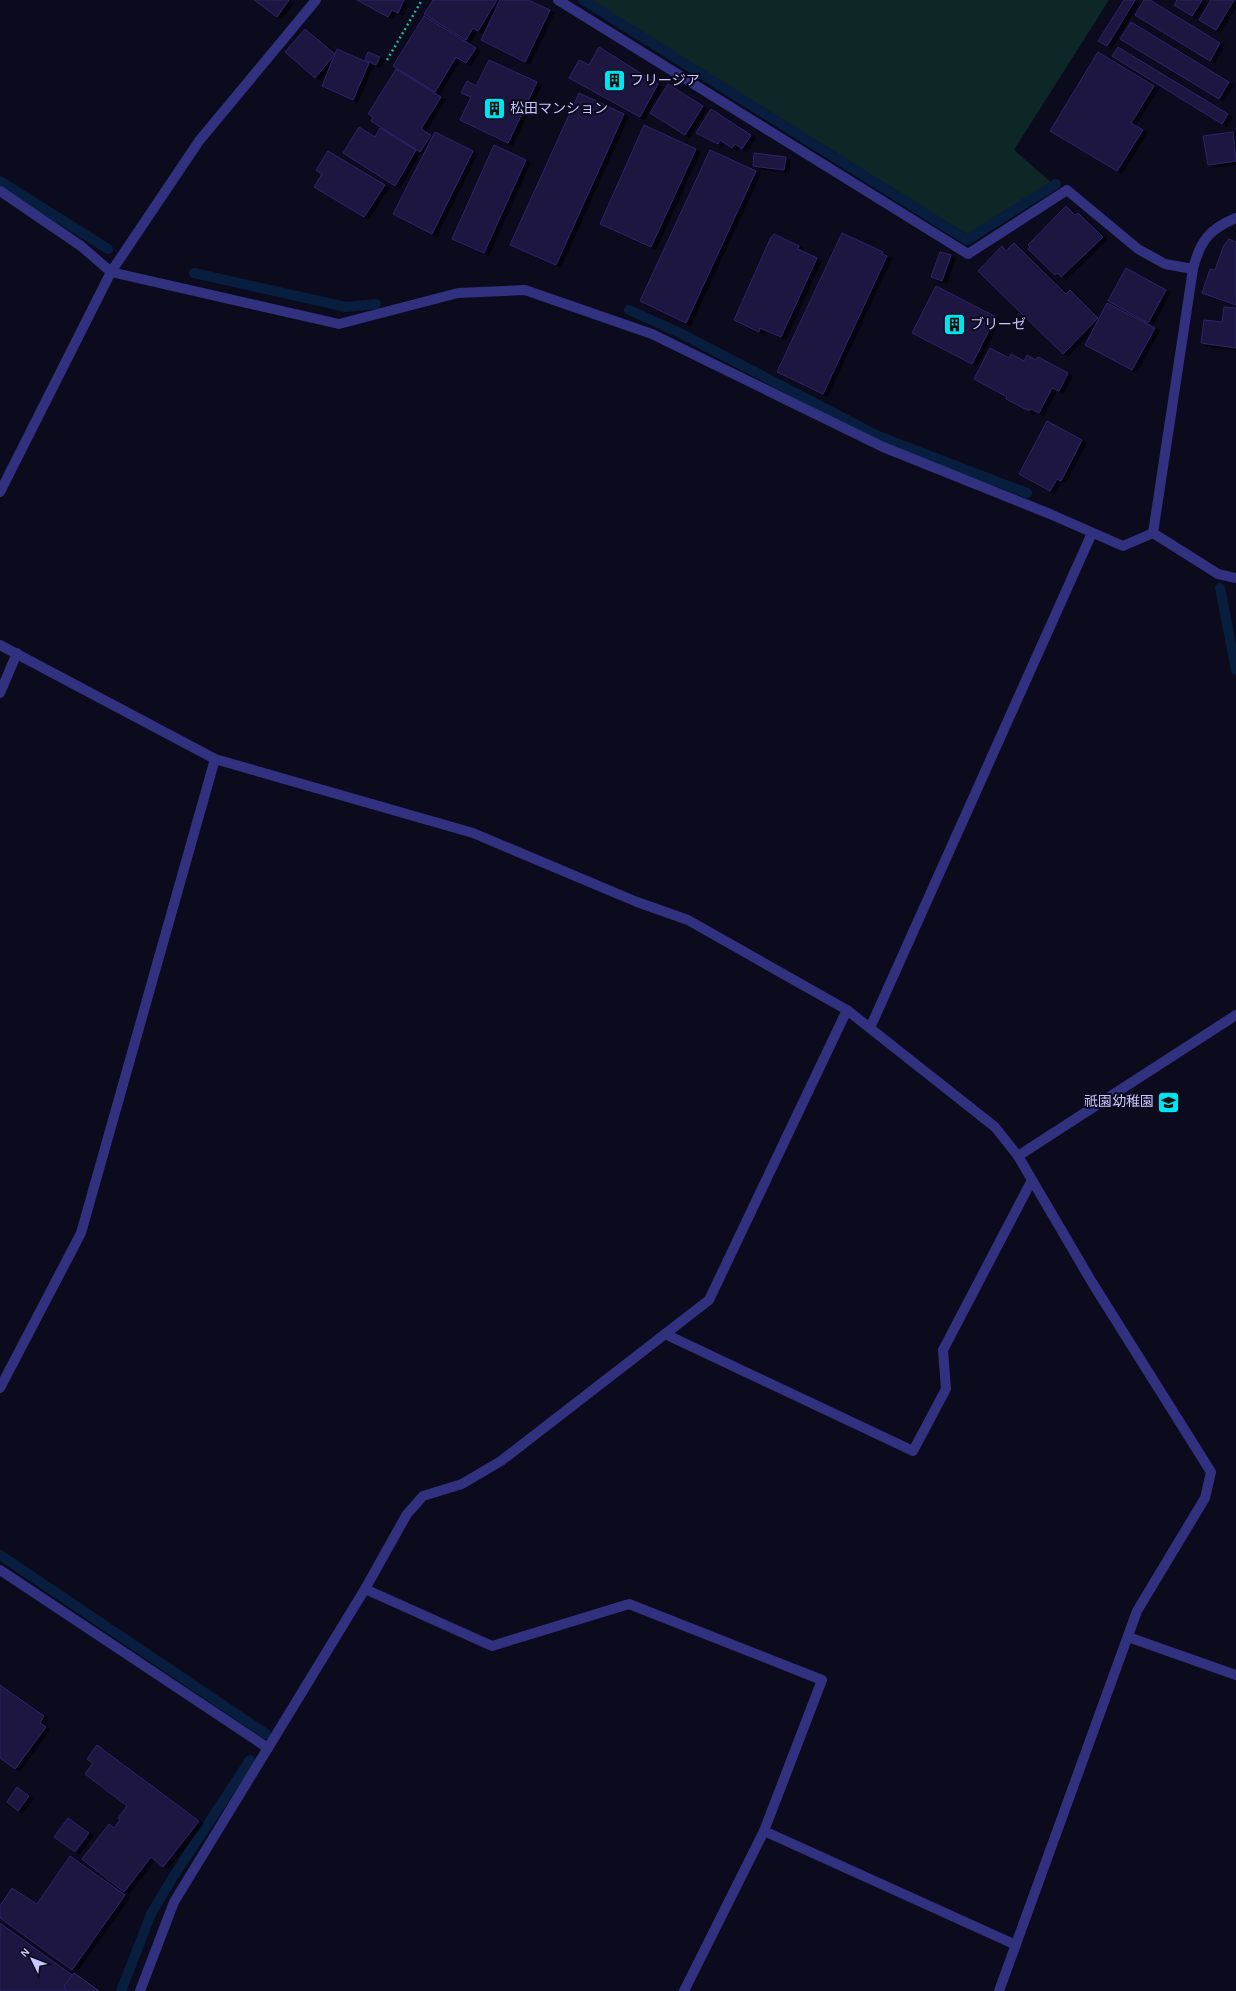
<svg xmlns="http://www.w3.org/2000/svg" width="1236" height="1991" viewBox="0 0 1236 1991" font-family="'Alegreya Sans','Noto Sans JP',sans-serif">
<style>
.green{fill:#0c2725}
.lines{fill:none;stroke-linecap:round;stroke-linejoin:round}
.stream{stroke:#071e3f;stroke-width:10}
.building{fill:#1b143f;stroke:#2f246d;filter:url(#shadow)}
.path{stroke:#23b6a5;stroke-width:2.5;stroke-dasharray:2 3;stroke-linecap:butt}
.street{stroke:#313180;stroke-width:10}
.labels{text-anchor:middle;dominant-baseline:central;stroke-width:4;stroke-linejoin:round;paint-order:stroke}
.poi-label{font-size:14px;fill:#c9c5ff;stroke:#0c0a1d;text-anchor:start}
</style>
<defs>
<filter id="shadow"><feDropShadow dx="4.5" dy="2.5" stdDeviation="0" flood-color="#0009"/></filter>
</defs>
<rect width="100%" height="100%" fill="#0c0a1d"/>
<path class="green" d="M591,0H1109L1014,150L1051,182L968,235Z"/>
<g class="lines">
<g class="stream">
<path d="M583,0L967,240L1056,184"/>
<path d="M0,181L108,249"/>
<path d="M194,273L346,307L376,304"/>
<path d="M629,310L678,332L878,436L1027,493"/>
<path d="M1220,588L1236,670"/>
<path d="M0,1555L266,1734"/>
<path d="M121,1991L151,1914L173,1877L250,1760"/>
</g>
</g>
<g class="building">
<path d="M254,0H289L277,17Z"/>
<path d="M357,0H404L398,13L392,10L388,17Z"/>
<path d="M433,0H497L478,31L473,28L466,40L424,14Z"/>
<path d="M500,0H528L550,10L525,62L481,40Z"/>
<path d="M1124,0H1135L1107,46L1098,41Z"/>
<path d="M1144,0H1150L1220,43L1210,61L1135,15Z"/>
<path d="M1177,0H1202L1192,16L1174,5Z"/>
<path d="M1211,0H1234L1216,30L1199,20Z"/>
<path d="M424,16L476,48L466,63L456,57L435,92L393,66Z"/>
<path d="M1131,22L1229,82L1219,99L1120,39Z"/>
<path d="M305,29L335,54L315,78L285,52Z"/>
<path d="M599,47L658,84L640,117L569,78L579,60L589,65Z"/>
<path d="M1118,47L1228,114L1222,124L1112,56Z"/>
<path d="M337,49L369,63L353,100L322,86Z"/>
<path d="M368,52L380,57L376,65L365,60Z"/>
<path d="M1098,52L1154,86L1131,123L1143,130L1117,171L1050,131Z"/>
<path d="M489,60L537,82L508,143L460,120L471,97L461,93L467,81L476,86Z"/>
<path d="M396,69L441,97L421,129L431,135L420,152L371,121L373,117L368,114Z"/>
<path d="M668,84L703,106L685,135L650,113Z"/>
<path d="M579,93L624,114L556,265L510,245Z"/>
<path d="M711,109L751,135L742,149L735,144L732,148L720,140L718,144L696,133Z"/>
<path d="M644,125L696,149L651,247L600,224Z"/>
<path d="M359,127L375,137L380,128L416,150L395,186L343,153Z"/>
<path d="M435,132L473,151L432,234L393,214Z"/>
<path d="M1233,132L1236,161L1208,165L1203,136Z"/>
<path d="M494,145L526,160L484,253L452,239Z"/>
<path d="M710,150L756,171L686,323L640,301Z"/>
<path d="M328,151L385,185L364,217L314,187L322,174L316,170Z"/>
<path d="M754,153L786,157L784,170L753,166Z"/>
<path d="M1066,206L1075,215L1078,213L1103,237L1061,277L1058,273L1055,275L1028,249L1030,247L1028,245Z"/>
<path d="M842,233L883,252L882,254L887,256L823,394L777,372Z"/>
<path d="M774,234L799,246L798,249L817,258L781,337L760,328L759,332L734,320L771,237H772Z"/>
<path d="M1229,239L1236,242V305L1202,293L1210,269L1215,270L1224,245Z"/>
<path d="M1014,243L1066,294L1070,290L1098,318L1063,354L978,271L1002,246L1006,251Z"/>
<path d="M940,252L951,255L942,281L931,277Z"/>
<path d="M1126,268L1166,290L1148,323L1108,301Z"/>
<path d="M936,286L996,317L972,364L912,333Z"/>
<path d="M1107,303L1155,328L1132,370L1085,345Z"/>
<path d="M1224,307L1236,308V348L1201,343L1204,320L1222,322Z"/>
<path d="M990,348L1009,358L1011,354L1024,361L1027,355L1036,360L1038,357L1068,373L1059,391L1052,388L1039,413L1031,409L1029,411L1006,399L1007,397L974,379Z"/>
<path d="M1047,421L1082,440L1061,481L1057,479L1050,491L1019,474Z"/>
<path d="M0,1685L44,1716L40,1723L46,1727L15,1769L0,1758Z"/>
<path d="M97,1745L199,1821L163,1867L151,1857L124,1892L82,1859L109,1824L114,1828L120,1820L118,1818L127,1806L85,1774L93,1763L87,1759Z"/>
<path d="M17,1787L29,1796L18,1811L7,1802Z"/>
<path d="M68,1818L89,1833L75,1852L54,1837Z"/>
<path d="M70,1856L125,1895L72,1970L0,1918V1906L12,1888L37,1904Z"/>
<path d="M0,1923L72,1975L74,1973L99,1991H0Z"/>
<path d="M74,1973L99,1991H66L64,1986Z"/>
</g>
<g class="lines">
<path class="path" d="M387,60L422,0"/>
<g class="street">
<path d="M558,0L968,254L1067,190L1138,249L1165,264L1193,269"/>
<path d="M0,191L81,246L111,272L339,324L458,293L525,290L652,334L883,447L1050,514L1123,546L1153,533L1218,574L1236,578"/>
<path d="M0,492L111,272L199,141L316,0"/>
<path d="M1153,533L1193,269C1200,241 1209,229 1236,218"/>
<path d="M0,645L215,759L473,833L637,902L688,920L847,1010L995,1127L1018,1156L1093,1284L1211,1472L1205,1498L1137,1611L999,1991"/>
<path d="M0,693L17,653"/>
<path d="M870,1028L1092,533"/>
<path d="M1018,1156L1236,1015"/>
<path d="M665,1334L913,1451L946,1389L943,1350L1032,1180"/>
<path d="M0,1388L81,1233L215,759"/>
<path d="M0,1570L268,1748"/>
<path d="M365,1589L492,1646L629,1604L822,1680L764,1831"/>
<path d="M1128,1637L1236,1675"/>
<path d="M140,1991L174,1902L365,1589L407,1514L423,1496L462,1484L501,1461L709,1300L847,1010"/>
<path d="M684,1991L764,1831L1016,1945"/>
</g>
</g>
<defs>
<symbol id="building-square" viewBox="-11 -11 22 22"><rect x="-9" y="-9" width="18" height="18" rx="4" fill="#00e4f0" stroke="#0c0a1d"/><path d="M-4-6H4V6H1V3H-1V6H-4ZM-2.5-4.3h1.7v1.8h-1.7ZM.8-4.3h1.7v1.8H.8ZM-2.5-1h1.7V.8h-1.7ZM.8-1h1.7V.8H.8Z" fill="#111"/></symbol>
<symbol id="school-square" viewBox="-11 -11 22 22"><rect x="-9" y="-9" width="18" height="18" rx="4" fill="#00e4f0" stroke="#0c0a1d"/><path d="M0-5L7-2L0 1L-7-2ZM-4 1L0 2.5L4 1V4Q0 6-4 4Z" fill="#111"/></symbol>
</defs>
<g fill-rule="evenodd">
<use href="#building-square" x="602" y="68" width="25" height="25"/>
<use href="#building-square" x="482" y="96" width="25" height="25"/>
<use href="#building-square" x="942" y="312" width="25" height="25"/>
<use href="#school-square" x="1156" y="1090" width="25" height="25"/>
</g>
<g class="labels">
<g class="poi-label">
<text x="630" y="81">フリージア</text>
<text x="510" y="109">松田マンション</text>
<text x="970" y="325">ブリーゼ</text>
<text x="1154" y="1102" text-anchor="end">祇園幼稚園</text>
</g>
</g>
<g transform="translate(32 1959) rotate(313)" stroke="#0c0a1d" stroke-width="3" paint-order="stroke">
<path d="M0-3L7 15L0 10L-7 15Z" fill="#c9c5ff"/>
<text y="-6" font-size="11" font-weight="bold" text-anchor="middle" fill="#c9c5ff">N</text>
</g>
</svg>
